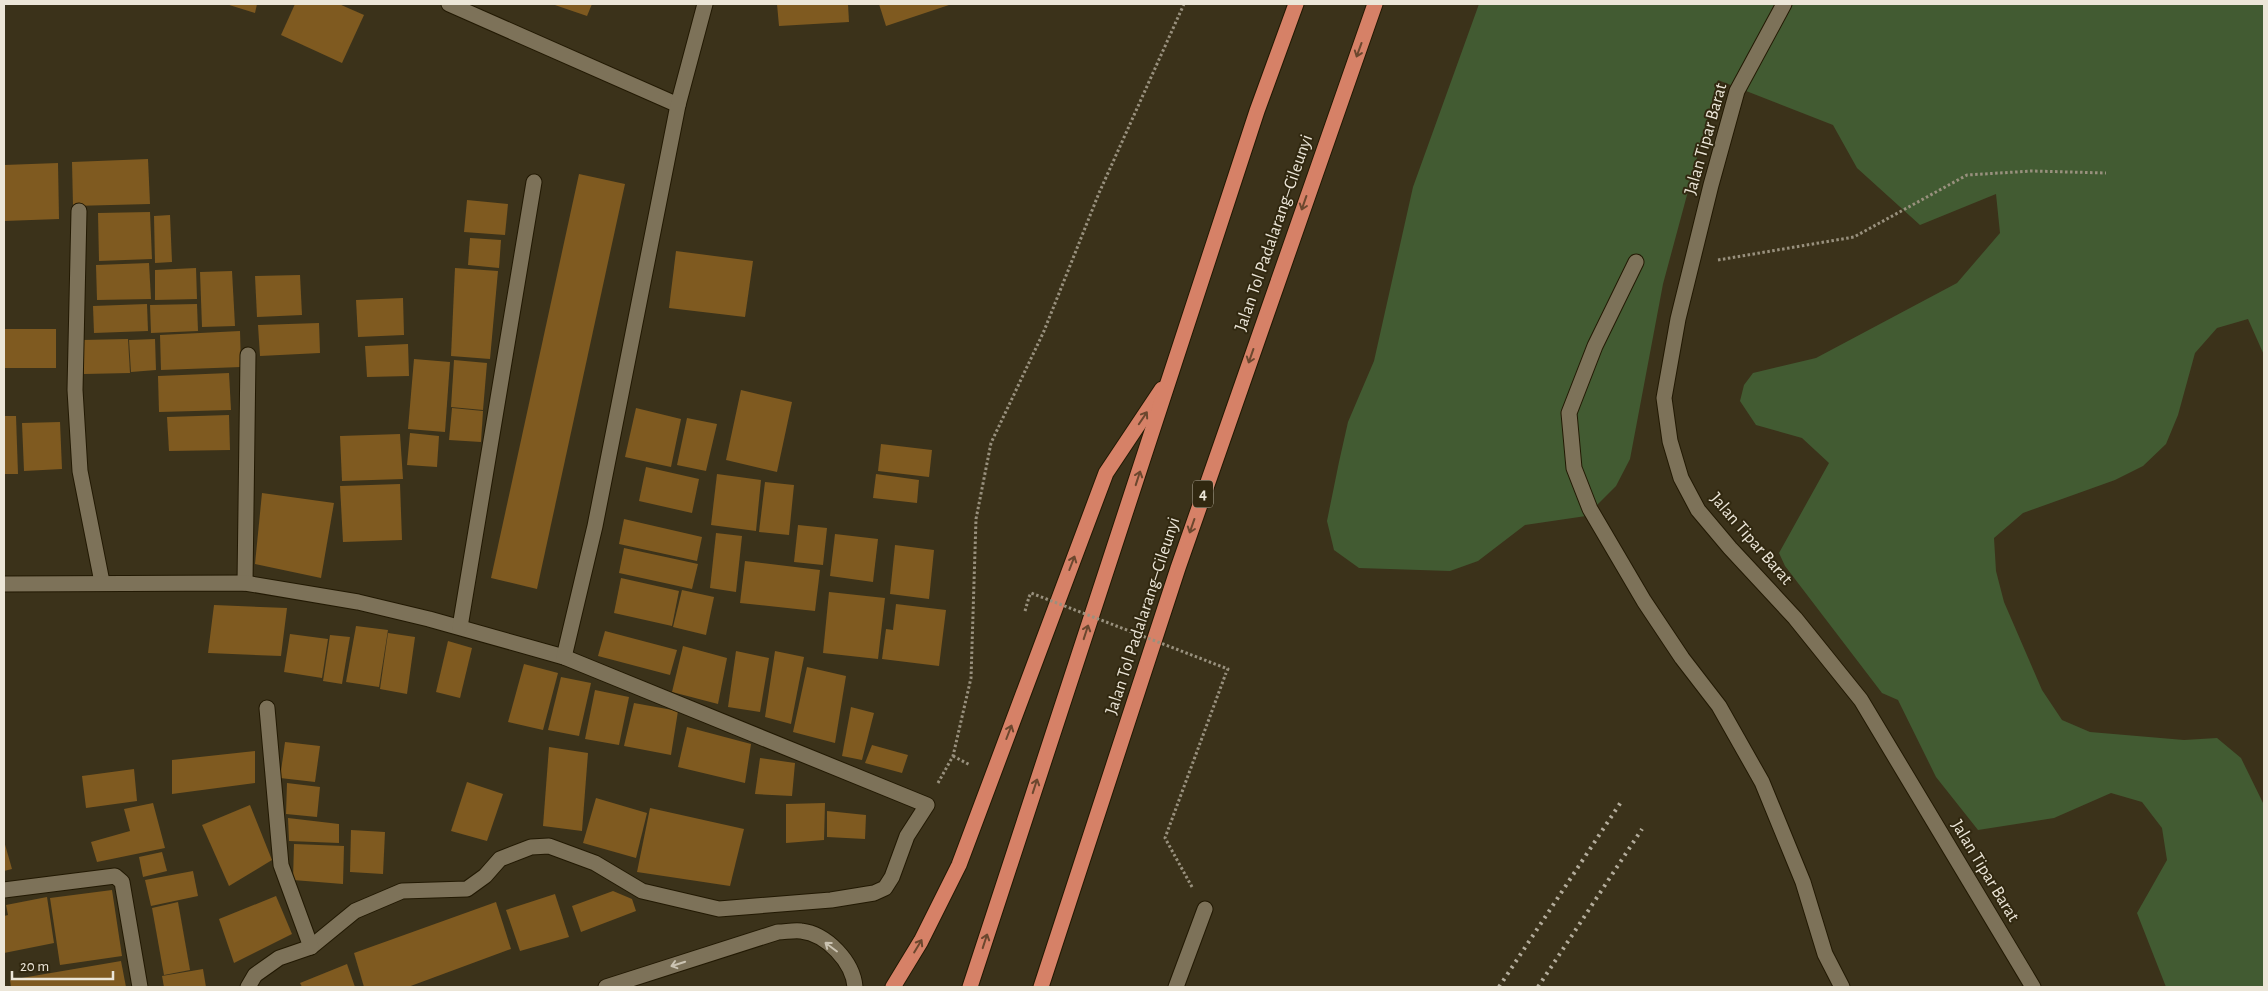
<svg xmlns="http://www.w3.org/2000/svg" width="2268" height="991" viewBox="0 0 2268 991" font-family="'Alegreya Sans',sans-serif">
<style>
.green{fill:#425b32}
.building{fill:#7f5a20}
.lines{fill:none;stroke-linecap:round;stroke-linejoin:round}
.minor-casing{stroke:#221903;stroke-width:17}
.highway-casing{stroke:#221903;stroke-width:17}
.path{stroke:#99917e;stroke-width:3;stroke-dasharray:2.5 2.5;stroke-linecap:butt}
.minor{stroke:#7d7259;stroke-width:15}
.highway{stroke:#d68167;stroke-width:15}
.rail{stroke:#b4ad9c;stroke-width:4;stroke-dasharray:2.5 5;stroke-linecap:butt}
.path-bridge{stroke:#99917e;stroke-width:3;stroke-dasharray:2.5 2.5;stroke-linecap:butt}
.oneway{stroke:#6b472e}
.oneway2{stroke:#cbc3b2}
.labels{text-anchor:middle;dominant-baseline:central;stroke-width:4;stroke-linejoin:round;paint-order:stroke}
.shield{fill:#312810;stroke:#b4ad9c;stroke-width:1}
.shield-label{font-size:16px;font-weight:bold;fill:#ece6d8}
.street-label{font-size:18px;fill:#ece6d8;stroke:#312810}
</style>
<rect width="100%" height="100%" fill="#3b321a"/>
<path class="green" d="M1479,4H2264V355L2248,319L2217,328L2195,353L2178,415L2166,444L2143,466L2115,480L2023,513L1994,538L1996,571L2004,602L2042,690L2062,720L2090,732L2184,740L2217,738L2241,758L2264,805V987H2166L2137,913L2167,860L2162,828L2142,802L2111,793L2054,818L1978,830L1936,777L1898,700L1882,693L1785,566L1779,553L1829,463L1802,438L1756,425L1740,401L1744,385L1753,373L1816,358L1957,283L2000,233L1996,194L1920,225L1857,168L1833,125L1718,80L1663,284L1630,459L1616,486L1586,516L1525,525L1478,561L1450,571L1359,568L1334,550L1327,521L1339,462L1348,422L1374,361L1413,187Z"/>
<g class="building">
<path d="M226,4H257L255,13Z"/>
<path d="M295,4H339L364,15L342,63L281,35Z"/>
<path d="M552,4H592L587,16Z"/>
<path d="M777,4H848L849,22L779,26Z"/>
<path d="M879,4H952L886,26Z"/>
<path d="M148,159L150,204L73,206L72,162Z"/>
<path d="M58,163L59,219L4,221V165Z"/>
<path d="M579,174L625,184L537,589L491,578Z"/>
<path d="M467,200L508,204L505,235L464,232Z"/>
<path d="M150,212L152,259L99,261L98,213Z"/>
<path d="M170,215L172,262L155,263L154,216Z"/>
<path d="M470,238L501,240L499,268L468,265Z"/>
<path d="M676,251L753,261L745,317L669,308Z"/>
<path d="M149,263L151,299L97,300L96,265Z"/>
<path d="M196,268L197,299L155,300V270Z"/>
<path d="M455,268L498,271L490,359L451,356Z"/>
<path d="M232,271L235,326L202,327L200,272Z"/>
<path d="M300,275L302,315L257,317L255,276Z"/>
<path d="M403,298L404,335L358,337L356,300Z"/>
<path d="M147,304L148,331L94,333L93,306Z"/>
<path d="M197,304L198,331L151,333L150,305Z"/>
<path d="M319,323L320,353L260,356L258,325Z"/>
<rect x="4" y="329" width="52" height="39"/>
<path d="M240,331L241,367L161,370L160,335Z"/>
<path d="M128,339L130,373L84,374L82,340Z"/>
<path d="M155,339L156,370L131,372L129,340Z"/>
<path d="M408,344L409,376L367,377L365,346Z"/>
<path d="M414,359L450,362L445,432L408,429Z"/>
<path d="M454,360L487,363L483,410L451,407Z"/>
<path d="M229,373L231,410L159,412L158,376Z"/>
<path d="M741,390L792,402L777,472L726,460Z"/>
<path d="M452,408L483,411L481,442L449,440Z"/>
<path d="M636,408L681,419L671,467L625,457Z"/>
<path d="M229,415L230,450L169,451L167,417Z"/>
<path d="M4,416H16L18,474H4Z"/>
<path d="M687,418L717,424L706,471L677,465Z"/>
<path d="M60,422L62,469L24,471L22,423Z"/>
<path d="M410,433L439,436L437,467L407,465Z"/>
<path d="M400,434L403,479L342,481L340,436Z"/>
<path d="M881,444L932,450L929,477L878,471Z"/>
<path d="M646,467L699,479L692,513L639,501Z"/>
<path d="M717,474L761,480L756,531L711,525Z"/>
<path d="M876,474L919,480L917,503L873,498Z"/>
<path d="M765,482L794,485L789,535L759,532Z"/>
<path d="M400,484L402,540L343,542L340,486Z"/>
<path d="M262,493L334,503L321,578L255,564Z"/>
<path d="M624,519L702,537L697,561L619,544Z"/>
<path d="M798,525L827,528L823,565L794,562Z"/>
<path d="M716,533L742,536L736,592L710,588Z"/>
<path d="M835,534L878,539L873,582L830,576Z"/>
<path d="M895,545L934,550L929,599L890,594Z"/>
<path d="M624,548L698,564L692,589L619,573Z"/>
<path d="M745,561L820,570L815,611L740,603Z"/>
<path d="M621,578L679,591L672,626L614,613Z"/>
<path d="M682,590L714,597L706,635L673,627Z"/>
<path d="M829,592L885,598L878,659L823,653Z"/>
<path d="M896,604L946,610L939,666L882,659L886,629L893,630Z"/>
<path d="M214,605L287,608L281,656L208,653Z"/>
<path d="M356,626L388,630L379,687L346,682Z"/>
<path d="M605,631L677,650L670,675L598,656Z"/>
<path d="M388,633L415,637L407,694L380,689Z"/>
<path d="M290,634L328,639L322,678L284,672Z"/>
<path d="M330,635L350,637L342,684L323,681Z"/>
<path d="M448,641L472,648L460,698L436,692Z"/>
<path d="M683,646L727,658L718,704L672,692Z"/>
<path d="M736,651L769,658L760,712L728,707Z"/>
<path d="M775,651L804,657L791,724L765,717Z"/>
<path d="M524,664L558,673L543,730L508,722Z"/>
<path d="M807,667L846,676L835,743L793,732Z"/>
<path d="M561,677L591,683L579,736L548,730Z"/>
<path d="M595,690L629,697L619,745L585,739Z"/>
<path d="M634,703L678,711L671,755L624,746Z"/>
<path d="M851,707L874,713L862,760L842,756Z"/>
<path d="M687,727L751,744L745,783L678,767Z"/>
<path d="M285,742L320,746L315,782L280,778Z"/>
<path d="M872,745L908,755L902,773L865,763Z"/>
<path d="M549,747L588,753L582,831L543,826Z"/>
<path d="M255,751V783L172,794V760Z"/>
<path d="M760,758L795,763L792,796L755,794Z"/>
<path d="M134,769L137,801L86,808L82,776Z"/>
<path d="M467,782L503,794L487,841L451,831Z"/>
<path d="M287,783L320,787L317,817L286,814Z"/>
<path d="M596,798L647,813L636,858L583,843Z"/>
<path d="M153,803L165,848L97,862L91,842L130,831L124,809Z"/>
<path d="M825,803L824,840L786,843V804Z"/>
<path d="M250,805L272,860L229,886L202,825Z"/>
<path d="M650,808L744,829L730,886L637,872Z"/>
<path d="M827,811L866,815L865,839L827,837Z"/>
<path d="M288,818L339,824V843L289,841Z"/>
<path d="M351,830L385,832L383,874L350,872Z"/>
<path d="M4,841L12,869L4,871Z"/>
<path d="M294,844L344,846L343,884L293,880Z"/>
<path d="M162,852L167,871L143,877L139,857Z"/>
<path d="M193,871L198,896L151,906L145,880Z"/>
<path d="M112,890L122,956L60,965L50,898Z"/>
<path d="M613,891L632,899L636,911L581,932L572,906Z"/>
<path d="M555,894L569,937L520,951L506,910Z"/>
<path d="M276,896L292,934L234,963L219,919Z"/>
<path d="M47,897L54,943L4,953V916L8,915L6,905Z"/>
<path d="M178,902L190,970L164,975L152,908Z"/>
<path d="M496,902L511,949L408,987H364L354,953Z"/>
<path d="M121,961L126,987H11L10,980Z"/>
<path d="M347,964L355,987H302L300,983Z"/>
<path d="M203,969L206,987H164L162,976Z"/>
</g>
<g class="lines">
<defs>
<g id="minor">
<path d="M449,4L678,105"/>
<path d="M1784,4L1737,91L1711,185L1678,319L1664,398L1670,441L1681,478L1698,510L1730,548L1795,618L1861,700L2033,987"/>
<path d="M79,211L75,390L80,471L102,582"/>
<path d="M1636,262L1595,346L1569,413L1574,468L1590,509L1644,601L1682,658L1719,706L1762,782L1803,882L1825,954L1842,987"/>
<path d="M245,583L248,355"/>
<path d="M4,584L245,583L358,602L429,619L564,657L927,805L907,836L892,877L885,888L874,893L831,900L719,909L642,891L595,863L549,846L531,847L500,859L485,876L467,889L402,891L355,911L311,947L279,958L255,975L248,987"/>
<path d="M460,627L534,182"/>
<path d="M564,657L595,526L678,105L705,4"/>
<path d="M267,708L281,865L311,947"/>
<path d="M4,890L115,876L122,882L140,987"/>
<path d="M606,987L778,932C785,932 794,930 801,931C827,934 853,962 855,987"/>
<path d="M1176,987L1205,909"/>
</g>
<g id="highway">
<path d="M893,987L921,941L959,865L1106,473L1162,389"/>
<path d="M970,987L1257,111L1296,4"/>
<path d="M1041,987L1178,568L1375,4"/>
</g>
</defs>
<use href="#minor" class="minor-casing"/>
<use href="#highway" class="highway-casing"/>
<g class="path">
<path d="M1718,260L1854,237L1967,175L2032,171L2106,173"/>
<path d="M1025,611L1029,597"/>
<path d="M953,756L970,765"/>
<path d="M938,783L953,756L971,678L976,519L991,443L1044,331L1099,193L1184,4"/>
<path d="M1192,887L1165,838L1226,673"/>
</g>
<use href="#minor" class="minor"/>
<use href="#highway" class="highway"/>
<g class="rail">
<path d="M1499,987L1621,802"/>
<path d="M1538,987L1642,829"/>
</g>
<path class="path-bridge" d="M1029,597L1031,593L1228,669L1226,673"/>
</g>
<defs><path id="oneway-shaft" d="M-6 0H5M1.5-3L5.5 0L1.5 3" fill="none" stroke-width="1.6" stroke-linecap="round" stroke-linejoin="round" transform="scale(1.25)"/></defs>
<g class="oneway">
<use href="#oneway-shaft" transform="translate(1359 50) rotate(110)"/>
<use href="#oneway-shaft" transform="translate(1304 203) rotate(109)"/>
<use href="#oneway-shaft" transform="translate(1251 356) rotate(109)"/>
<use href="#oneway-shaft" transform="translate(1143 418) rotate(-56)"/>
<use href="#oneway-shaft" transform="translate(1138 478) rotate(-72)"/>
<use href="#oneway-shaft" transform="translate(1192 526) rotate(109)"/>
<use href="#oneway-shaft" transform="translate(1072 563) rotate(-69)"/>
<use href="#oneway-shaft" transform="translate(1086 632) rotate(-72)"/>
<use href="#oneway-shaft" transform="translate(1009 732) rotate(-69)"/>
<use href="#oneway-shaft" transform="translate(1035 786) rotate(-72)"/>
<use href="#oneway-shaft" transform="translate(985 941) rotate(-72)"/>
<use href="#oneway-shaft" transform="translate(918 946) rotate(-59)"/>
</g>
<g class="oneway2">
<use href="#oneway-shaft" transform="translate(831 947) rotate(-143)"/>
<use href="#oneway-shaft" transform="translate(678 964) rotate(162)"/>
</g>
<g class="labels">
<rect class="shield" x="1193" y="480.5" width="20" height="27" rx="4"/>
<g class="shield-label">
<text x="1203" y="494">4</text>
</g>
<g class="street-label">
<text transform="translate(1706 139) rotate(-74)">Jalan Tipar Barat</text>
<text transform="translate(1274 233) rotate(-71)">Jalan Tol Padalarang–Cileunyi</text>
<text transform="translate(1751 539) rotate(49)">Jalan Tipar Barat</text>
<text transform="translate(1143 616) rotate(-72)">Jalan Tol Padalarang–Cileunyi</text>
<text transform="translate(1985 871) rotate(59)">Jalan Tipar Barat</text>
</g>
</g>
<rect width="2268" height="991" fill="none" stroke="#ece6d8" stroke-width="10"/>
<path d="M12 971v8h101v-8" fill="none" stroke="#ece6d8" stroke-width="2.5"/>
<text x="20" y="971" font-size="15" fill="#ece6d8" stroke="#312810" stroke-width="4" paint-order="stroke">20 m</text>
</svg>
